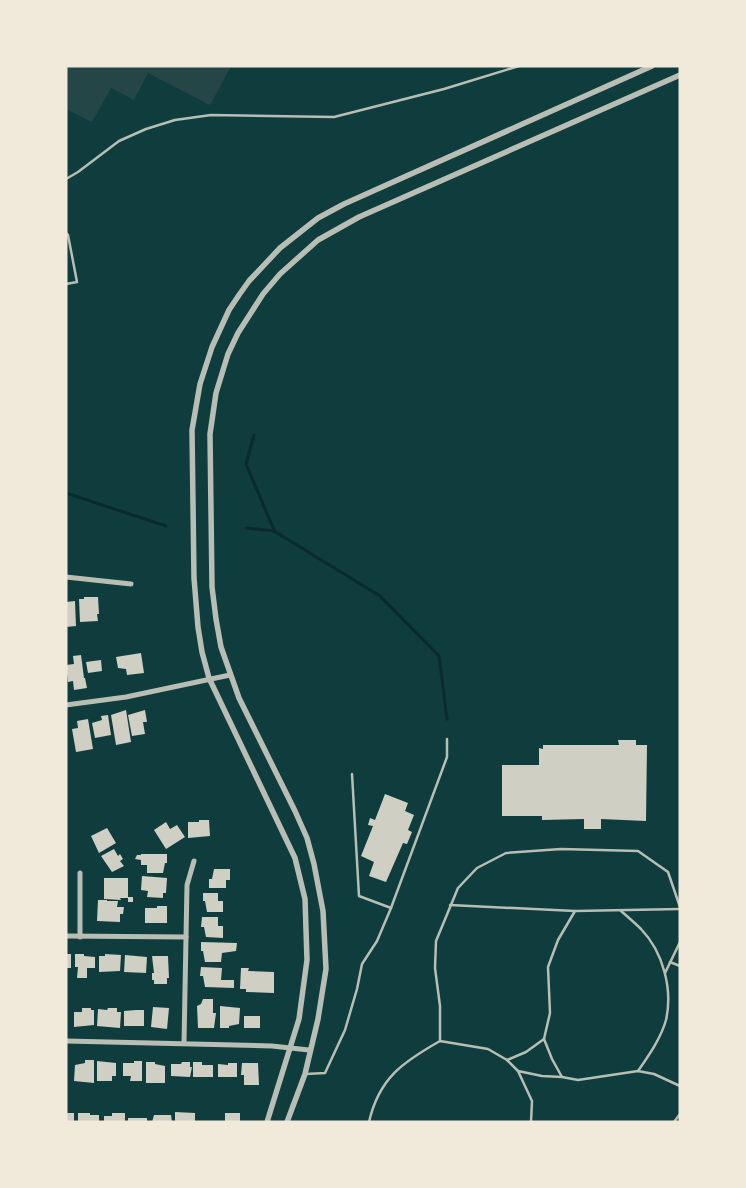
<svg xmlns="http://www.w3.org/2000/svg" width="746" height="1188" viewBox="0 0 746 1188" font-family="Signika,sans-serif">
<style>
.green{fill:#244646}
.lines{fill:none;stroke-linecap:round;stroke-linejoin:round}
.stream{stroke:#0a2a2b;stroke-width:3}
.building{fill:#cfcfc3}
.service{stroke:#b8beb3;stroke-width:2.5}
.minor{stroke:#b8beb3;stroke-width:5}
.tertiary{stroke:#b8beb3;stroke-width:5.5}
</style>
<rect width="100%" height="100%" fill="#0f3d3e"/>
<path class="green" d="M66,66H231L210,105L148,73L134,100L111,88L92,122L66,109Z"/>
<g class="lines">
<g class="stream">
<path d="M254,435L246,464L274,530"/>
<path d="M66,493L166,526"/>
<path d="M246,528L274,531L380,596L439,656L447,719"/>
</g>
</g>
<g class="building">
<path d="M84,597H98L99,614H97L98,621L80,622L79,599H84Z"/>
<path d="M75,601L76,626L66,627V602Z"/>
<path d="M141,653L144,673L127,675L126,669L118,668L116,657Z"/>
<path d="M81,655L84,678H85L87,688L74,690L73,681L68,682L66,665L74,664L73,656Z"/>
<path d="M101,660L102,671L88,673L86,662Z"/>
<path d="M126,710L131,742L116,745L111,715Z"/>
<path d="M145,710L147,722H143L145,734L132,736L128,715Z"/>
<path d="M108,715L111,735L95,738L92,723L102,720L101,716Z"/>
<path d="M88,719L93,749L76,752L72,729L78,728L77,721Z"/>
<path d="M618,740H636V745H647L646,821L601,819V829H584V819L542,820V816H502V765H539V748L543,749V745H619Z"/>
<path d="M385,794L408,803L405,811L414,815L408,830L412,832L407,844L403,843L386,882L369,876L374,862L361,856L373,826L368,825L370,818L375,820Z"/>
<path d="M199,820H209L210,836L188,838V822H199Z"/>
<path d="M166,822L170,829L177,825L185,837L166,849L154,830Z"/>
<path d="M107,828L116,843L99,853L91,836Z"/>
<path d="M114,849L118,856L120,854L123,859L120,861L124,866L112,872L101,856Z"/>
<path d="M141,854H167V863H165L163,873H147V865H141V860L135,859L137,855H141Z"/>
<path d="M214,869H230V880H226V888H209V879H212Z"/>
<path d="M142,876L167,878L166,893H163V898L147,897L148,891L141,890Z"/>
<path d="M104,878H128V897H133V902H128V898H120L121,900L104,899Z"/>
<path d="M203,893H218V901H223V912H207L205,901H203Z"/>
<path d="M98,900H107V905V901H118L117,907H124L123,914H120V922L97,921Z"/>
<path d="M157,906H167V923H145V908H157Z"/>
<path d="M202,917H218V926H223V938L206,937L204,927H201Z"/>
<path d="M201,942L237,943L236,951L222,953L221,962H205L203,951H201Z"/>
<rect x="66" y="954" width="5" height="14"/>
<path d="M75,954H84V956L95,957V968H87V978H77L78,967H75Z"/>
<path d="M105,954L121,955L120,971L99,972V956H105Z"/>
<path d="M125,955L147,957L146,973L124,972Z"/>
<path d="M152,956H168L169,978H167V984H154V980H152V973H154Z"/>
<path d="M201,967L222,968L221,980H234V988L205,987L203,976H200Z"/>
<path d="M241,968H249L248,971L274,972V993L246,992V989H240Z"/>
<path d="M203,999H213V1013H216L214,1028H198L197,1006L201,1004Z"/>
<path d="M220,1006L240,1008L239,1024L229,1026V1028H220Z"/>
<path d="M153,1007L169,1008L167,1029L151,1027Z"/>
<path d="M82,1008H91V1010H94V1025L74,1027V1012H82Z"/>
<path d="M108,1008H117V1012H121L120,1028L97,1026L98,1009L107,1010Z"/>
<path d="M136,1010H144V1026H124V1011Z"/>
<rect x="244" y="1016" width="16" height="12"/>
<path d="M85,1060H94V1083L74,1081L75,1065L85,1063Z"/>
<path d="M97,1061L116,1063V1076H112V1081H97Z"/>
<path d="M134,1061H142V1081H130L131,1076H123V1063H134Z"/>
<path d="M146,1062H155V1064L165,1066V1083H146Z"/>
<path d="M182,1062H190V1067H192L190,1077L171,1076V1064H181Z"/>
<path d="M193,1062H202V1065H213V1077H193Z"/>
<path d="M228,1063H237V1077H218V1064L228,1065Z"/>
<path d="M242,1063H258L259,1085H244V1075H241Z"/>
<path d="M175,1112L195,1113V1122H175Z"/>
<rect x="66" y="1113" width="8" height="9"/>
<path d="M78,1113H90V1115H99V1122H78Z"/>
<path d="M112,1113H125V1122H104V1116H112Z"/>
<rect x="225" y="1113" width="15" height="9"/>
<path d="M154,1115H171L172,1122H152Z"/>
<rect x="128" y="1118" width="19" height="4"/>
</g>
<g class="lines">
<g class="service">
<path d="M66,179L78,172L119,141L146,129L175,120L211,115L334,117L444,89L519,66"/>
<path d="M66,233L68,235L77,282L66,284"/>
<path d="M450,905L575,911L680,909"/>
<path d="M391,908L447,757V739"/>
<path d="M621,911C628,917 635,923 641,929C663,952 673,989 666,1020C661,1038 649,1055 638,1071"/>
<path d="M670,962L680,966"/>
<path d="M665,973L680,942"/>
<path d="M544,1039L550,1013L548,967L558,940L575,911"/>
<path d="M440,1041V1006L435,968L436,941L458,888L477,868L506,853L561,849L638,851L668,872L680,907"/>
<path d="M507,1060L526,1052L544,1039L552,1059L562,1077L542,1076L518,1071"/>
<path d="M306,1074L325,1073L345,1030L357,989L362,964L377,941L391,908L359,896L352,774"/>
<path d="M562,1077L578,1080L638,1071L654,1074L680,1086"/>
<path d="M369,1122C379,1078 403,1062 440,1041L488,1049L507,1060L518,1071L532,1101L531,1122"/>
<path d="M674,1122L680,1114"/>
</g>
<g class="minor">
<path d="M66,577L131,584"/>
<path d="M66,705L126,697L230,675"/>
<path d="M80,873V937"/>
<path d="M66,936L186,937"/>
<path d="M66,1041L272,1046L309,1050"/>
<path d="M184,1043L187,885L194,861"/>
</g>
<g class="tertiary">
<path d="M267,1122L299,1019L307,960L305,899L295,858L209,678L202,652L198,627L194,578L192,430L200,384L212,347L229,310L239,295L249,281L280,248L318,218L344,204L652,66"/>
<path d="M287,1122L305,1074L318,1019L326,969L323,911L314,864L307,838L295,811L239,698L221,647L216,619L212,587L210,434L216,393L228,354L238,333L263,294L280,274L318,240L359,217L680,75"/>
</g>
</g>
<rect width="746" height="1188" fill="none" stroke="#f1e9da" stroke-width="135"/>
</svg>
